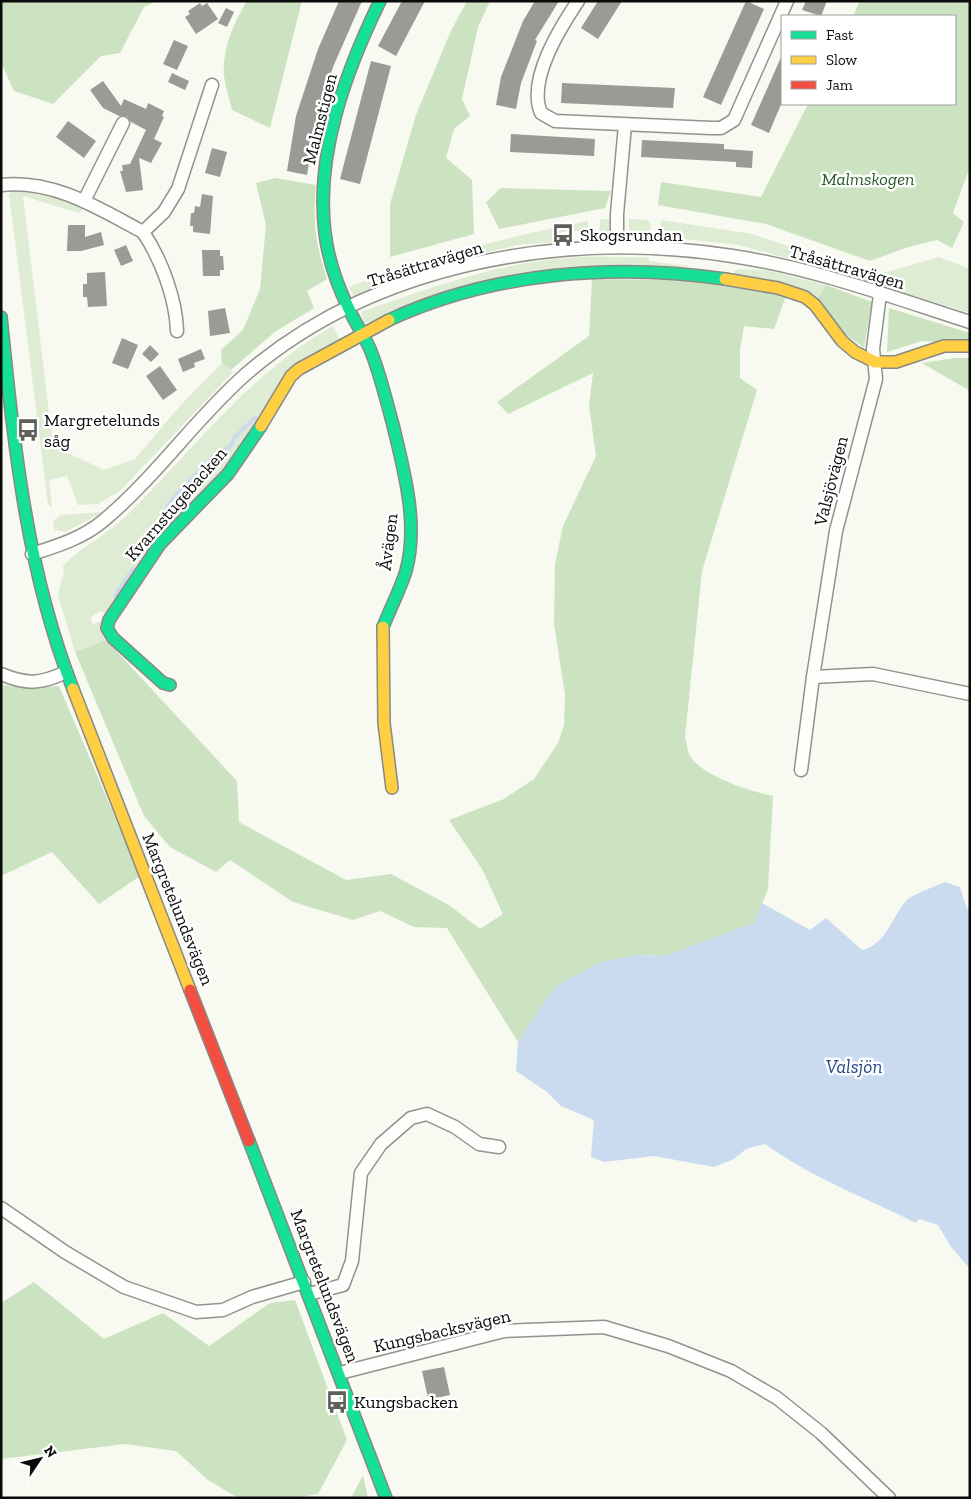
<svg xmlns="http://www.w3.org/2000/svg" width="971" height="1499" viewBox="0 0 971 1499" font-family="'Zilla Slab',serif">
<style>
.green{fill:#ddecd2}
.forest{fill:#cce3c1}
.water{fill:#cadbef}
.lines{fill:none;stroke-linecap:round;stroke-linejoin:round}
.stream{stroke:#cadbef;stroke-width:4}
.building{fill:#9b9b96}
.street-casing{stroke:#92928e;stroke-width:15}
.fast-casing{stroke:#888985;stroke-width:14}
.slow-casing{stroke:#888985;stroke-width:14}
.jam-casing{stroke:#888985;stroke-width:14}
.street{stroke:#fefefd;stroke-width:12}
.fast{stroke:#16e098;stroke-width:11}
.slow{stroke:#ffcf43;stroke-width:11}
.jam{stroke:#f24e42;stroke-width:11}
.labels{text-anchor:middle;dominant-baseline:central;stroke-width:5;stroke-linejoin:round;paint-order:stroke}
.street-label{font-size:18px;fill:#0b0b0b;stroke:#fff}
.park-label{font-size:18px;font-style:italic;fill:#245a24;stroke:#fff}
.poi-label{font-size:18px;fill:#0b0b0b;stroke:#fff;text-anchor:start}
.water-label{font-size:19px;font-style:italic;fill:#254a8c;stroke:#fff}
</style>
<rect width="100%" height="100%" fill="#f8f9f0"/>
<g class="green">
<path d="M19,188H42L83,209L79,213L23,196L53,446L104,470L135,459L180,406L222,363L233,372L121,490L98,504L78,505L67,476L49,480L52,507L48,504L9,194Z"/>
<path d="M600,219H615L613,227L603,238L599,236Z"/>
<path d="M629,219L648,220L651,224L649,236L633,235L629,230Z"/>
<path d="M661,220L752,234L850,267L876,273L891,271L939,257L970,269V313L825,268L738,245L659,236Z"/>
<path d="M588,221V230L561,232L553,242L518,245L471,256L403,276L390,285L358,297H354L349,287C427,257 507,237 588,221Z"/>
<path d="M649,257V261L693,267L568,269L364,323L361,312C426,289 494,264 564,258C592,255 621,258 649,257Z"/>
<path d="M738,269L766,270L826,285L817,299L732,274Z"/>
<path d="M333,326L340,340L297,364L252,434L109,614L100,611L90,618L93,624L103,621L106,640L75,652L58,595L64,571L63,566C81,546 107,535 126,516C194,450 248,374 333,326Z"/>
<path d="M104,512L65,532L55,530L53,521L61,515Z"/>
</g>
<g class="forest">
<path d="M1,1H157L144,7L120,53L101,56L53,104L14,91L1,63Z"/>
<path d="M247,1H302L270,128L232,110C230,99 225,87 224,75C222,50 234,22 247,1Z"/>
<path d="M467,1H490L478,27L462,99L470,116L454,129L446,158L472,180L474,234L390,257V204L416,115L450,33Z"/>
<path d="M860,1H970V167L953,213L964,222L952,248L937,240L905,248L870,261L766,224L658,205L661,182L761,197L808,104H955V16H853Z"/>
<path d="M275,178L316,185C313,224 315,242 327,279L307,291L314,308L276,331L231,370L222,363L221,350L243,330L260,289L266,225L256,183Z"/>
<path d="M501,188L611,191L605,208L499,229L486,202Z"/>
<path d="M592,279L685,280L786,296L774,329L744,326L740,350V378L757,390L702,571L685,737C687,743 687,751 690,756C703,777 750,791 773,796L768,889L754,923L665,956L634,955L556,986L518,1042L447,928L414,927L380,911L353,920L293,902L230,860L216,872L170,847L144,816L75,652L106,640L237,781L239,822L346,880L391,874L449,905L480,929L503,914L482,869L449,820L504,799L534,779L558,743L564,725L565,695L554,624L555,564L563,526L596,456L589,406L593,373L508,414L497,402L589,336Z"/>
<path d="M826,285L872,302L864,348L845,334L817,299Z"/>
<path d="M889,308L970,333V344L922,341L887,352Z"/>
<path d="M955,358H970V391L922,363Z"/>
<path d="M1,685L34,688L59,686L140,876L99,904L52,852L1,876Z"/>
<path d="M34,1282L104,1339L163,1313L209,1346L270,1303L295,1300L347,1440L318,1494L295,1498H238L208,1480L176,1451L125,1444L1,1459V1303Z"/>
<path d="M363,1475L368,1498H351Z"/>
</g>
<path class="water" d="M945,882L960,887L967,909H970V1269L951,1247L938,1225L919,1219L916,1223C864,1197 812,1178 765,1144L746,1149L734,1159L714,1167L654,1156L604,1162L591,1157L594,1120L561,1106L547,1092L516,1071L518,1042L556,986L598,963L634,955L665,956L754,923L762,903L810,930L826,918L862,950C887,944 891,918 906,901C912,894 935,887 945,882Z"/>
<g class="lines">
<g class="stream">
<path d="M147,549L170,502L215,455L230,447L235,437L255,418"/>
<path d="M115,596L133,569"/>
</g>
</g>
<g class="building">
<path d="M339,1H362L333,67L316,120L307,175L287,171L296,116L318,49Z"/>
<path d="M402,1H425L396,56L378,46Z"/>
<path d="M535,1H559L535,40L537,41L521,83L516,109L496,105L501,77L523,21Z"/>
<path d="M598,1H622L598,39L581,28Z"/>
<path d="M746,1L764,9L721,105L703,97Z"/>
<path d="M806,1H827L821,16L802,10Z"/>
<path d="M200,3L202,6L207,3L218,19L196,34L185,17L190,14L188,11Z"/>
<path d="M226,8L234,12L227,27L218,23Z"/>
<path d="M174,40L188,46L177,70L163,64Z"/>
<path d="M782,55V102L769,133L751,125Z"/>
<path d="M371,61L391,66L360,184L340,179Z"/>
<path d="M172,73L189,81L185,90L168,82Z"/>
<path d="M103,81L121,106L124,99L146,109L148,103L164,111L162,116L164,117L154,139L162,143L157,152L151,163L139,158L143,190L126,192L120,171H123L122,165L130,164L146,130L131,122L127,116H119L103,108L90,90Z"/>
<path d="M562,83L675,88L673,108L561,103Z"/>
<path d="M68,121L96,141L84,158L56,137Z"/>
<path d="M511,134L595,139L594,156L510,152Z"/>
<path d="M642,140L724,144V149L753,151L752,168L736,167V162L641,157Z"/>
<path d="M212,148L227,152L220,177L205,173Z"/>
<path d="M202,194L213,196L210,234L193,232V226H190L191,213H194L195,206L200,207Z"/>
<path d="M68,225H85V237L101,232L104,245L81,251H67Z"/>
<path d="M126,245L133,261L121,266L114,250Z"/>
<path d="M202,250H220V256H223L224,270H220V276H203Z"/>
<path d="M105,272L107,306L88,307L87,297H83V284H87V273Z"/>
<path d="M225,308L230,333L210,336L208,311Z"/>
<path d="M122,338L138,345L128,369L112,363Z"/>
<path d="M150,345L159,354L151,362L142,354Z"/>
<path d="M201,349L205,359L194,363L195,367L183,372L178,359Z"/>
<path d="M160,366L177,390L163,400L146,376Z"/>
<path d="M444,1367L450,1395L436,1398L438,1406L421,1409L419,1399L428,1398L422,1371Z"/>
</g>
<g class="lines">
<defs>
<g id="street">
<path d="M578,1C560,28 527,80 541,113L555,121L711,128H721L734,120L787,1"/>
<path d="M1,185C53,179 98,208 143,232L164,212L178,189L212,85"/>
<path d="M84,201L123,123"/>
<path d="M143,232C161,259 176,298 177,331"/>
<path d="M617,247V214L625,125"/>
<path d="M32,554C57,546 83,538 103,521C156,477 195,419 246,374C376,262 566,230 732,256C813,268 892,297 970,322"/>
<path d="M1,674C27,685 41,684 66,672"/>
<path d="M813,677L873,674L970,694"/>
<path d="M801,770L813,677L836,531L876,379L873,349L880,294"/>
<path d="M1,1208L65,1252L124,1287L196,1312L223,1310L252,1297L304,1282"/>
<path d="M309,1294L343,1285L352,1261L361,1173L381,1144L411,1118L427,1114L455,1127L479,1144L499,1147"/>
<path d="M340,1373L504,1331L604,1327L668,1346L731,1371L777,1398L821,1433L889,1498"/>
</g>
<g id="fast">
<path d="M380,1C346,71 315,154 325,233C328,258 338,287 349,309C355,323 364,335 370,349C380,373 386,400 393,425C404,471 419,524 406,571C400,590 390,609 383,627"/>
<path d="M1,317C14,444 26,569 73,689"/>
<path d="M389,320C493,272 613,263 725,279"/>
<path d="M170,685L163,683L113,638L107,628L109,620L160,544L228,474L261,426"/>
<path d="M249,1141L386,1498"/>
</g>
<g id="slow">
<path d="M725,279L778,288L805,297L815,305L842,341L855,352L875,362H896L944,346H970"/>
<path d="M261,426L291,376L299,369L389,320"/>
<path d="M383,627L384,723L392,788"/>
<path d="M73,689L190,990"/>
</g>
<path id="jam" d="M190,990L249,1141"/>
</defs>
<use href="#street" class="street-casing"/>
<use href="#fast" class="fast-casing"/>
<use href="#slow" class="slow-casing"/>
<use href="#jam" class="jam-casing"/>
<use href="#street" class="street"/>
<use href="#fast" class="fast"/>
<use href="#slow" class="slow"/>
<use href="#jam" class="jam"/>
</g>
<defs>
<symbol id="bus-bare" viewBox="-9 -9 18 18"><path d="M-5-6H5V4H4V6H2V4H-2V6H-4V4H-5ZM-3.5-4V0h7V-4ZM-3.5 1.2v1.5H-2V1.2ZM2 1.2v1.5H3.5V1.2Z" fill="#5e5e5b" stroke="#fff" stroke-width="2.5" paint-order="stroke"/></symbol>
</defs>
<g fill-rule="evenodd">
<use href="#bus-bare" x="547" y="219" width="32" height="32"/>
<use href="#bus-bare" x="12" y="414" width="32" height="32"/>
<use href="#bus-bare" x="321" y="1386" width="32" height="32"/>
</g>
<g class="labels">
<g class="street-label">
<text transform="translate(320 119) rotate(-76)">Malmstigen</text>
<text transform="translate(425 264) rotate(-17)">Tråsättravägen</text>
<text transform="translate(847 267) rotate(16)">Tråsättravägen</text>
<text transform="translate(831 481) rotate(-76)">Valsjövägen</text>
<text transform="translate(176 504) rotate(-49)">Kvarnstugebacken</text>
<text transform="translate(388 542) rotate(-83)">Åvägen</text>
<text transform="translate(178 909) rotate(68)">Margretelundsvägen</text>
<text transform="translate(325 1286) rotate(69)">Margretelundsvägen</text>
<text transform="translate(442 1331) rotate(-13)">Kungsbacksvägen</text>
</g>
<g class="park-label">
<text x="868" y="179">Malmskogen</text>
</g>
<g class="poi-label">
<text x="580" y="235">Skogsrundan</text>
<text x="44" y="420">Margretelunds<tspan x="44" dy="21">såg</tspan></text>
<text x="354" y="1402">Kungsbacken</text>
</g>
<g class="water-label">
<text x="854" y="1066">Valsjön</text>
</g>
</g>
<rect width="971" height="1499" fill="none" stroke="#0b0b0b" stroke-width="5"/>
<rect x="781" y="15" width="175" height="90" fill="#ffffff" stroke="#9d9d9d"/>
<rect x="791" y="31" width="25" height="8" fill="#16e098" stroke="#9d9d9d"/>
<text x="826" y="40" font-size="15" fill="#0b0b0b">Fast</text>
<rect x="791" y="56" width="25" height="8" fill="#ffcf43" stroke="#9d9d9d"/>
<text x="826" y="65" font-size="15" fill="#0b0b0b">Slow</text>
<rect x="791" y="81" width="25" height="8" fill="#f24e42" stroke="#9d9d9d"/>
<text x="826" y="90" font-size="15" fill="#0b0b0b">Jam</text>
<g transform="translate(40 1459) rotate(55)" stroke="#ffffff" stroke-width="4" paint-order="stroke">
<path d="M0-4L9 19L0 12L-9 19Z" fill="#0b0b0b"/>
<text y="-8" font-size="14" font-weight="bold" text-anchor="middle" fill="#0b0b0b">N</text>
</g>
</svg>
